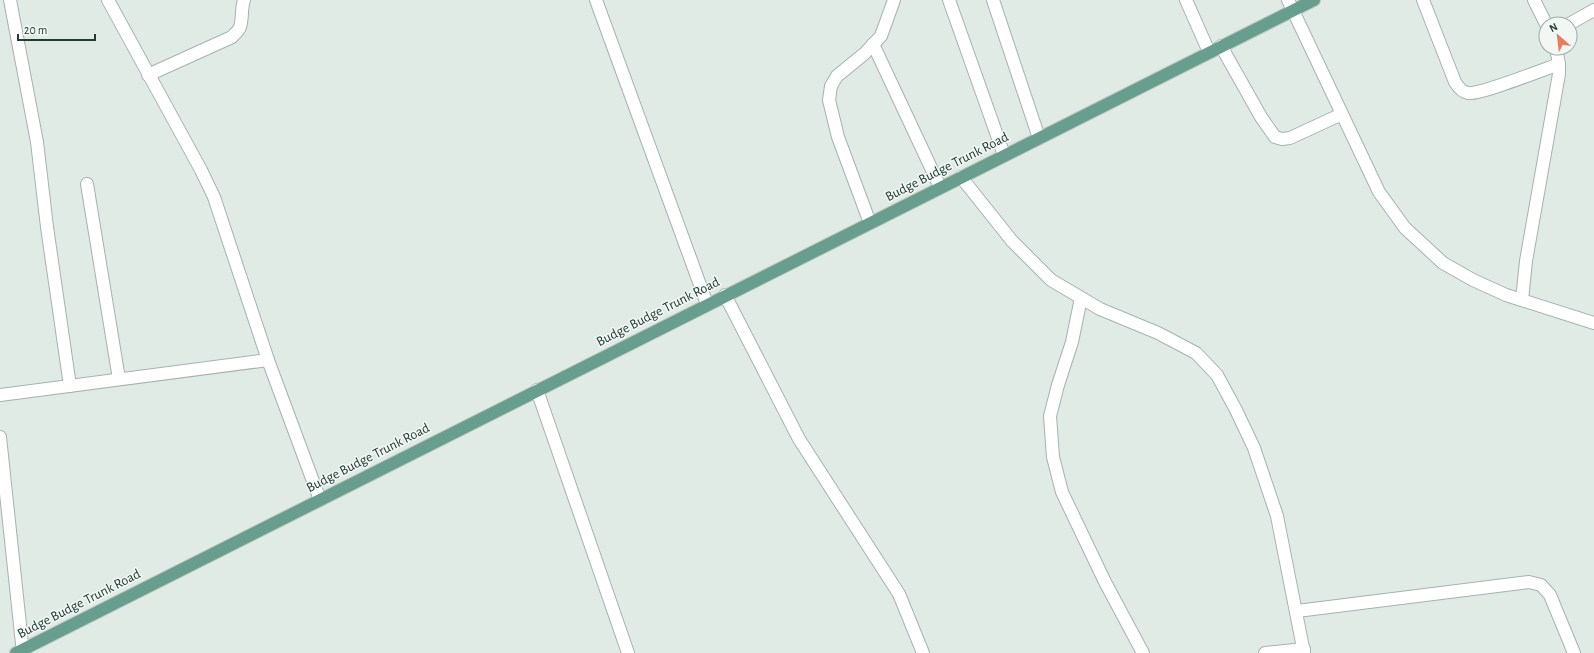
<svg xmlns="http://www.w3.org/2000/svg" width="1594" height="653" viewBox="0 0 1594 653" font-family="'Alegreya Sans',sans-serif">
<style>
.lines{fill:none;stroke-linecap:round;stroke-linejoin:round}
.minor-casing{stroke:#a4b3ad;stroke-width:14}
.major-casing{stroke:#c1c8c6;stroke-width:14}
.minor{stroke:#fff;stroke-width:12}
.major{stroke:#689e8e;stroke-width:12}
.labels{text-anchor:middle;dominant-baseline:central;stroke-width:3;stroke-linejoin:round;paint-order:stroke}
.street-label{font-size:14px;fill:#223b33;stroke:#f1f8f4}
</style>
<rect width="100%" height="100%" fill="#e1ebe6"/>
<g class="lines">
<defs>
<g id="minor">
<path d="M10,0L37,142L47,227L70,386"/>
<path d="M108,0L201,170L214,197L268,360L320,500"/>
<path d="M596,0L707,304"/>
<path d="M949,0L1004,155"/>
<path d="M993,0L1039,138"/>
<path d="M1186,0L1209,52"/>
<path d="M1288,0L1379,192L1405,228L1443,263L1473,280L1506,295L1594,323"/>
<path d="M1423,0L1455,82C1458,87 1462,92 1468,93C1479,95 1545,69 1559,64"/>
<path d="M1534,0L1546,24"/>
<path d="M1569,24L1594,10"/>
<path d="M873,44L940,187"/>
<path d="M1221,46L1261,117L1275,137L1282,139L1290,138L1342,114"/>
<path d="M148,75L232,37C234,34 239,31 240,27C243,18 241,8 244,0"/>
<path d="M961,177L1012,241L1051,280L1100,309L1158,333L1196,353L1217,375L1236,410L1254,448L1277,516L1304,653"/>
<path d="M87,184L119,379"/>
<path d="M870,223L838,137L829,100L831,86L837,76L864,54L881,36L894,0"/>
<path d="M725,295L799,439L899,594L923,653"/>
<path d="M1081,298L1072,342L1058,385L1050,416L1053,457L1062,492L1105,582L1143,653"/>
<path d="M1522,300L1526,261L1559,74V64L1556,48"/>
<path d="M537,390L628,653"/>
<path d="M0,395L268,360"/>
<path d="M0,437L23,653"/>
<path d="M1297,611L1529,582L1541,585L1550,595L1574,653"/>
<path d="M1265,653L1304,649"/>
</g>
<path id="major" d="M16,653L1314,0"/>
</defs>
<use href="#minor" class="minor-casing"/>
<use href="#major" class="major-casing"/>
<use href="#minor" class="minor"/>
<use href="#major" class="major"/>
</g>
<g class="labels">
<g class="street-label">
<text transform="translate(947 167) rotate(-27)">Budge Budge Trunk Road</text>
<text transform="translate(658 312) rotate(-27)">Budge Budge Trunk Road</text>
<text transform="translate(368 458) rotate(-27)">Budge Budge Trunk Road</text>
<text transform="translate(79 604) rotate(-27)">Budge Budge Trunk Road</text>
</g>
</g>
<g transform="translate(1558 36) rotate(332)"><circle r="19" fill="#f1f8f4" stroke="#9eaca7"/>
<path d="M0-3L7 15L0 10L-7 15Z" fill="#eb7b5f"/>
<text y="-6" font-size="11" font-weight="bold" text-anchor="middle" fill="#223b33">N</text>
</g>
<path d="M18 34v6h77v-6" fill="none" stroke="#223b33" stroke-width="2"/>
<text x="24" y="34" font-size="12" fill="#223b33" stroke="#f1f8f4" stroke-width="3" paint-order="stroke">20 m</text>
</svg>
